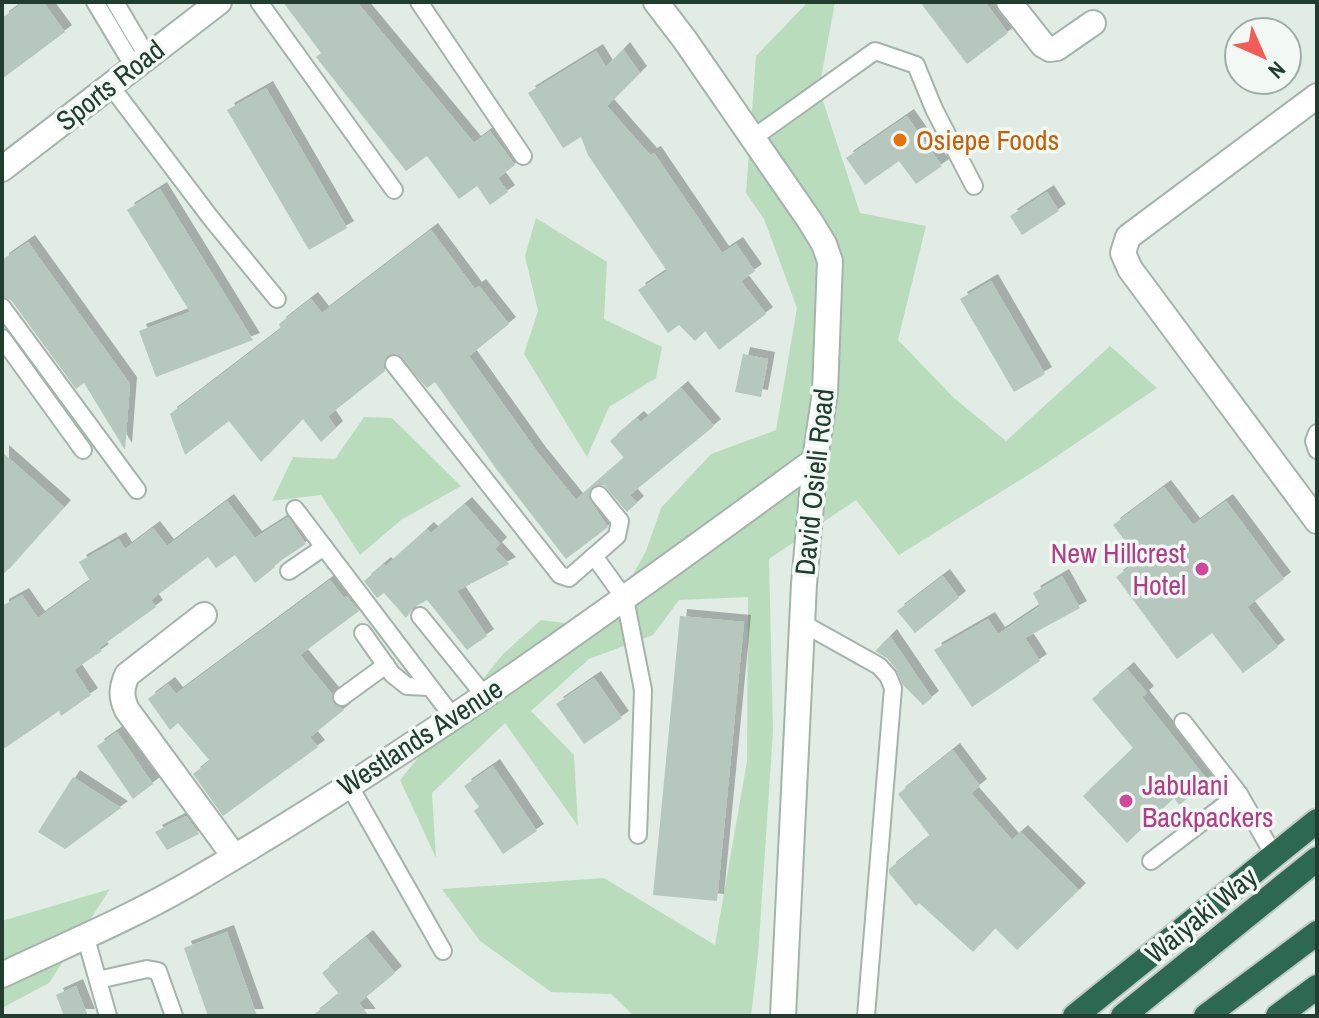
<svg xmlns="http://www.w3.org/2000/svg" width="1319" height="1018" viewBox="0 0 1319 1018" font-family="'Archivo Narrow',sans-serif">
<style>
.green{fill:#b9ddbc}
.building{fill:#b6c7bd;filter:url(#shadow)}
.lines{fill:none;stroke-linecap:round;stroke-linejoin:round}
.lane-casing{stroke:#a4b4ab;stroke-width:20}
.street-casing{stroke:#a4b4ab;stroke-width:28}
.highway-casing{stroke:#c1c9c5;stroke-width:28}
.lane{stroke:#fff;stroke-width:16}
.street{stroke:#fff;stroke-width:24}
.highway{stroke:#2d6950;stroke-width:24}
.food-dot{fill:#e8710a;stroke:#f2f8f3;stroke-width:3}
.hotel-dot{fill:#d1479c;stroke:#f2f8f3;stroke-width:3}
.labels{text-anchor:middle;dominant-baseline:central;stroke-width:7;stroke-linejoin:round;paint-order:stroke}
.street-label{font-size:28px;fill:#213d30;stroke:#f2f8f3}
.food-label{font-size:28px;fill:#c56008;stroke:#f2f8f3;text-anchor:start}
.hotel-label{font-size:28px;fill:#b23c85;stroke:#f2f8f3;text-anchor:end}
</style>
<defs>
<filter id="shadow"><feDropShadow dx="7" dy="-7" stdDeviation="0" flood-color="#0004"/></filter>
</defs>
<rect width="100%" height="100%" fill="#e1ece5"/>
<g class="green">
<path d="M808,2H835L819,89L860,213L926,226L898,340L954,398L1006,441L1110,346L1157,388L1041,467L899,555L856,500L769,559L773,731L758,955L751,1016H634L611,994L551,992L480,941L442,889L604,878L715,945L747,761L748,597L679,600L653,635L589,659L531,711L574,755L578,826L505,723L432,793L436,858L400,780L504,653L541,620L604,628L646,551L661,508L711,454L776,430L797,308L764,219L746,193L756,56Z"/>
<path d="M536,218L607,262L604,319L662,347L656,378L609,407L587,457L524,354L538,311L525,256Z"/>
<path d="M364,417L392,418L461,486L401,520L360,555L321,495L272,501L293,457L335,459Z"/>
<path d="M110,889L49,983L2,1008V921Z"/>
</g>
<g class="building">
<path d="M24,2H43L65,32L2,79V18Z"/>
<path d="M283,2H357L474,143L490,131L515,165L498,178L508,192L490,205L477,186L459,199L427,156L406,171L316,57L321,53Z"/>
<path d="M920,2H985L1008,33L967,64Z"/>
<path d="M623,49L640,73L607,106L650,155L654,153L722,253L736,244L755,271L741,281L766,314L719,350L705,331L695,341L679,325L668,333L638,290L667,271L588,155L581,137L563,148L528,93L596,51L606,67Z"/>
<path d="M266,88L347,228L309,250L227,110Z"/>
<path d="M907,116L942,166L916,184L899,161L865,185L846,158Z"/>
<path d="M160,189L253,340L156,377L139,331L190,312L127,210Z"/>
<path d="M1047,192L1059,211L1022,235L1010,216Z"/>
<path d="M431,230L475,289L479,286L509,324L469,356L538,453L576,500L624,458L610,441L637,418L641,422L681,388L714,426L630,495L637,503L627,512L604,485L592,487L588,497L608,527L566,559L497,470L435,382L427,388L397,354L387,356L383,365L385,371L328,416L336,428L321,442L303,419L261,462L229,421L185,455L170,414L281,329L279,324L311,299L322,313Z"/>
<path d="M28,242L130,384L125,450L84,383L76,389L11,300L2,296V260Z"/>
<path d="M991,281L1045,374L1014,392L960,299Z"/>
<path d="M743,354L768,359L761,397L735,392Z"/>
<path d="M2,452L64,507L2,576Z"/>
<path d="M1164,487L1193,525L1226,501L1284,579L1247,607L1278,647L1243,673L1212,633L1177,659L1116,577L1139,560L1113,525Z"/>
<path d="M227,501L255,538L288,517L306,544L274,565L275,567L255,583L235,555L216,568L208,557L151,600L156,607L99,648L102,651L74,670L91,695L61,716L59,711L2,750V606L22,595L38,618L90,581L79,562L119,539L125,549L153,528L167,546Z"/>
<path d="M465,504L500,544L495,549L509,564L457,591L487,636L467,650L427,600L413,608L406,618L384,593L377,598L364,581L384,564L386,566L427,529L431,533Z"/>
<path d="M943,576L959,598L915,633L897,611Z"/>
<path d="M1062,576L1080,608L1025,638L1040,661L972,707L934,650L988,619L998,634L1040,606L1033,593Z"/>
<path d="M330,580L344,598L347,596L359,611L300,655L332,694L334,704L344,710L310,737L318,747L223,816L193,774L210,761L178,723L170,730L148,699L168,684L176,694Z"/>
<path d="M680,616L744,622L717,901L653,895Z"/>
<path d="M890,636L932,698L923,705L903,685L896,669L887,658L875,651Z"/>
<path d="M1127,669L1147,693L1142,697L1209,782L1179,805L1174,798L1127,843L1083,796L1133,748L1092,699Z"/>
<path d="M594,678L622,718L584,744L556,704Z"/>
<path d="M117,732L153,784L133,799L97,746Z"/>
<path d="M953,750L980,786L971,793L1012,840L1021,832L1079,890L1017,950L995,928L973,952L919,903L916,906L889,873V869L930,836L898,794Z"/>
<path d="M493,766L537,831L503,854L474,811L479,807L464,786Z"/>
<path d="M73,777L121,808L65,849L38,832Z"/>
<path d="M186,816L199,834L167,850L155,832Z"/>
<path d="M227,932L257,1016H208L184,948Z"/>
<path d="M366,937L395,973L359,1003L369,1016H312L339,994L322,973Z"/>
<path d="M76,986L88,1016H64L56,995Z"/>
</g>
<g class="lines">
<defs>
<g id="lane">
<path d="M95,2L134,67"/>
<path d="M115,2L147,56"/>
<path d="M259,2L394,190"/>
<path d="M419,2L523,156"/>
<path d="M110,85L210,217L277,299"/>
<path d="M753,138L875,51L916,65L934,109L974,186"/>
<path d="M2,307L137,490"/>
<path d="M2,338L83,450"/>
<path d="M394,364L560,575L569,578L617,536L620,521L599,495"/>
<path d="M1317,433L1314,441L1317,450"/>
<path d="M295,509L453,717"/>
<path d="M594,556L625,599L643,690L638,835"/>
<path d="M289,571L324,547"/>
<path d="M420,616L484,695"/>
<path d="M802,623L879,666L888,676L893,688L866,1016"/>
<path d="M363,633L392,674L407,686L430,687"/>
<path d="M342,697L386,665"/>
<path d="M1183,722L1239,794L1275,857"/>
<path d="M349,785L443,951"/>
<path d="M1151,861L1239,794"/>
<path d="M85,935L108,1016"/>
<path d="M98,980L147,969L158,971L174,1016"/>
</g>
<g id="street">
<path d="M656,2L685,40L810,221L824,244L830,261L825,392L815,460L804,584L783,1016"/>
<path d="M1009,2L1043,45L1050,49L1057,48L1093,23"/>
<path d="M1317,96L1128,237L1123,253L1130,269L1317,521"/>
<path d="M2,169L219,2"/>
<path d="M204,615L127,675C121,689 121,697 127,710L234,856"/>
<path d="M2,975C63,946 128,919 187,885C406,758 611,609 815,460"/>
</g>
<g id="highway">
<path d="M1075,1016L1317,821"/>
<path d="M1123,1016L1317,859"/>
<path d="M1206,1016L1317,933"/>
<path d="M1278,1016L1317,987"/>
</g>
</defs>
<use href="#lane" class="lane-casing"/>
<use href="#street" class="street-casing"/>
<use href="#highway" class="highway-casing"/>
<use href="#lane" class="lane"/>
<use href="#street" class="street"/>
<use href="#highway" class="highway"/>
</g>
<circle class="food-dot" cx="900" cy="140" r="8"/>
<g class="hotel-dot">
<circle cx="1202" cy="569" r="8"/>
<circle cx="1126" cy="801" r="8"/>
</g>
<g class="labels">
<g class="street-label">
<text transform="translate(110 85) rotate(-38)">Sports Road</text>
<text transform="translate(814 482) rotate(-84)">David Osieli Road</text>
<text transform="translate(420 737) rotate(-33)">Westlands Avenue</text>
<text transform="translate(1201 915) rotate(-39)">Waiyaki Way</text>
</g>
<g class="food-label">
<text x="916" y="140">Osiepe Foods</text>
</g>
<g class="hotel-label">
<text x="1186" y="553">New Hillcrest<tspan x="1186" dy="32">Hotel</tspan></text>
<text x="1142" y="785" text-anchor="start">Jabulani<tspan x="1142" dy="32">Backpackers</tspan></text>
</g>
</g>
<rect width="1319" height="1018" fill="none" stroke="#213d30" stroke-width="8"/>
<g transform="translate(1263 56) rotate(135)"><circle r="38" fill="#f2f8f3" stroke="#9eada5" stroke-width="2"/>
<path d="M0-6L14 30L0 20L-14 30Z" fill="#f45d57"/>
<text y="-12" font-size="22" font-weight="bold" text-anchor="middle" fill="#213d30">N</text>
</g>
</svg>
